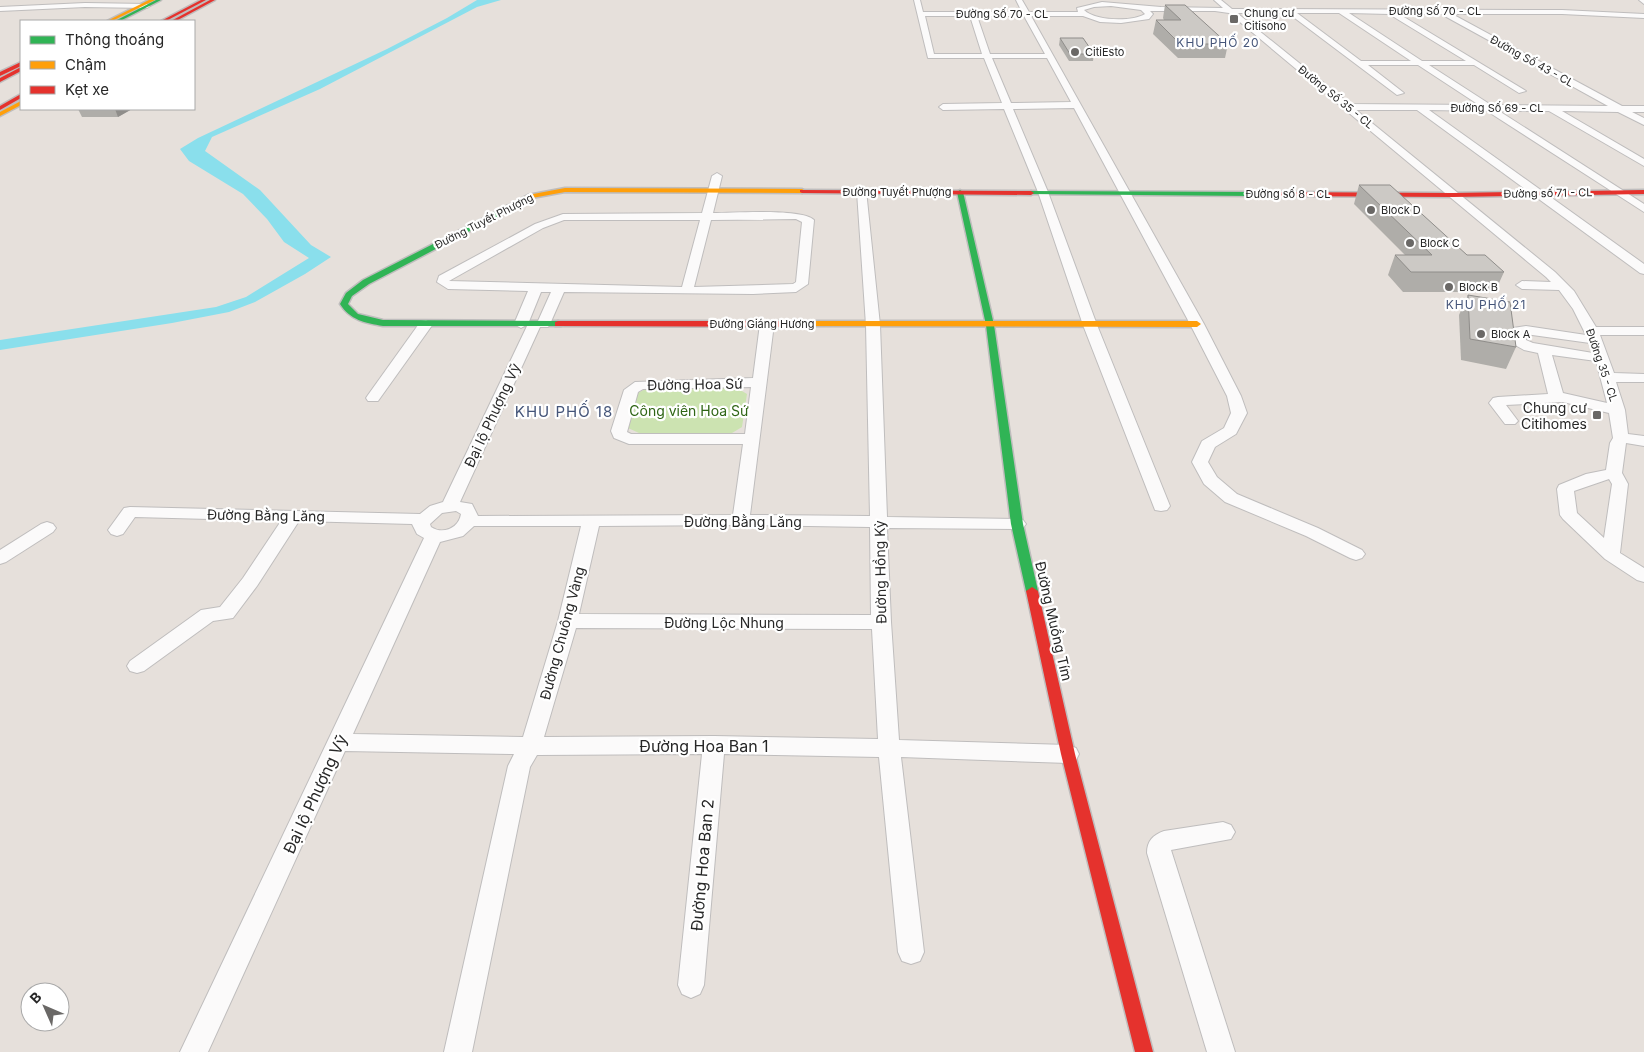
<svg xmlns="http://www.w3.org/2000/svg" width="1644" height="1052" viewBox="0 0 1644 1052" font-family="Inter,sans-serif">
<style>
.green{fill:#cce3b1}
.water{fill:#8adfec}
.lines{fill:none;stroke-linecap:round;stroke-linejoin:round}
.street-casing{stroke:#bfbdbd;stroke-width:2}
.fast-casing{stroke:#bfbdbd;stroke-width:3}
.slow-casing{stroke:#bfbdbd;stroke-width:3}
.jam-casing{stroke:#bfbdbd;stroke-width:3}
.street{fill:#fbfafa;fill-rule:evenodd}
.fast{fill:#30b455;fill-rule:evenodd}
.slow{fill:#ff9f0a;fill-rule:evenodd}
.jam{fill:#e5322d;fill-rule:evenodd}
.wall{fill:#afada9}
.shaded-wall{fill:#8f8d8a}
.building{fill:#ccc9c5;stroke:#8f8d8a}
.poi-dot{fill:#6a6866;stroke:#fff;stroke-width:2}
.labels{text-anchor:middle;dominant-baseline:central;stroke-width:4.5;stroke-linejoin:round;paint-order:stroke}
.far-street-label{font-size:11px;fill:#272727;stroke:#fff}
.far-poi-label{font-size:11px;fill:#272727;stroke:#fff;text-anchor:start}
.far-neighbourhood-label{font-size:12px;letter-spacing:1px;fill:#455579;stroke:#fff}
.street-label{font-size:14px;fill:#272727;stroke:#fff}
.poi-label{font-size:14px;fill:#272727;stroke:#fff;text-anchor:end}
.park-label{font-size:14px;fill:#2f6515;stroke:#fff}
.neighbourhood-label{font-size:15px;letter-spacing:1px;fill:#455579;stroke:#fff}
.near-street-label{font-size:16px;fill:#272727;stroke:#fff}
</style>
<rect width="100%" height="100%" fill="#e6e0db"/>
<path class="green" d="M735,387L747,394L742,427L732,433H639L628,428L638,393L645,389Z"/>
<path class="water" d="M477,0H501L477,7L320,89L212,137L205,151L260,190L311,245L331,257L305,274L255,302L229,312L172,323L0,350V340L216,307L246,297L309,258L284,242L267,219L243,194L189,161L180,149L198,138L387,49L447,18Z"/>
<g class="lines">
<defs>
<g id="street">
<path d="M914,0H920L923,12H1022L1016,0H1022L1029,12H1078L1077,8L1102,2L1161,7L1223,8L1214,0H1221L1232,9L1562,10L1644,14V18L1562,14H1452L1622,106H1644V112H1632L1644,118V125L1618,112L1562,111L1644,159V166L1549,111H1499L1644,204V212L1487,111L1429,110L1644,264V274L1640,273L1417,110H1356L1555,272L1574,291L1596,327H1644V335H1600L1614,373L1644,374V382H1616L1625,410L1628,434L1644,436V446L1626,443L1622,473L1628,484L1620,553L1644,568V582L1637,580L1605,559L1563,519L1560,515L1557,489L1559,485L1586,474L1606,470L1610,443L1613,438L1609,413L1563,402L1506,405L1518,421L1515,424H1505L1489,403L1493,398L1498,397L1548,394L1538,353L1524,350L1515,345L1511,331L1513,328L1526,326L1586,335L1573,309L1559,290L1522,289L1516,285L1522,281L1551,282L1546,277L1229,13L1215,11H1150L1153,14L1149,19L1121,23L1100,22L1083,16H1031L1204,324L1241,396L1247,413L1236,434L1215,447L1208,462L1217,477L1237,494L1318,528L1362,550L1365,554L1362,558L1356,560L1350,558L1306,536L1225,502L1204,484L1192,462L1202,441L1224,428L1231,413L1227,396L1190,324L1074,108L1013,109L1048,192L1097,325L1170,506L1167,510L1161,511L1155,510L1083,325L1038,192L1004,109L943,110L939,107L943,104L1002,103L984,58H928ZM1111,6L1141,10L1145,14C1132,22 1095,21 1084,10L1094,7ZM1237,13H1288L1397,95L1404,93L1368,65H1418L1479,105L1350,104ZM1297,13H1339L1411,61H1361ZM1349,13L1389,14L1466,61H1422ZM1399,14H1441L1608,106L1491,105L1429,65H1474L1519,93L1526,91ZM925,16H970L982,54H934ZM977,16H1024L1045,54H990ZM992,58H1047L1071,102L1011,103ZM1525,334L1590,343L1593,353L1533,343L1526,340ZM1552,355L1596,361L1607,403L1563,393ZM1609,479L1612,484L1604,538L1577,513L1574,491Z"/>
<path d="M1639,0H1644V4Z"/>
<path d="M85,3L147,4L150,6L147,8L85,7L0,11V7Z"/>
<path d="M717,173L722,176L713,213C732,213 802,208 814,220L808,284L796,292L753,294L564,292L550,324L548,327H540L460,502L472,504L478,516L733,515L743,444H629L614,438L611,431L624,390L635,382L753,378L760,324L767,320L774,324L750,515L870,516L866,325L857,192L862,189L866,190L880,325L887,517L1017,519L1023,520L1026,524L1023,528L1017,529L887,528L891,622L899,740L1068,745L1076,748L1079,754L1076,760L1068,763L901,757L924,952L920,961L911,964L902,961L898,952L879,757L724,754L704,985L700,994L691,998L682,994L678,985L702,754L537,755L530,767L472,1052H444L508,766L514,754L345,751L208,1052H180L424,538L417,534L412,524L299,521L257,586L233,618L213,621L144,671L137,673L130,671L127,666L130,661L201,610L220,607L243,578L281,521L135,517L123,534L117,536L111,534L108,530L124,508L130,507L420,514L430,506L443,502L528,324L530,321H538L551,292H541L528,324L521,328L514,324L528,291L448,289L437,282L439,276L535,224L563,214L702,213L712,176ZM796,219L802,222L796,282L793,284L694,287L711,220ZM564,220H700L682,287L449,281L543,228ZM751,387L745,434H631L627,432L638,392L643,389ZM456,511L461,514C459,528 443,535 431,527L430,524L442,513ZM741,525L870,527L871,615L579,614L599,526ZM474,526H581L558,621L523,737L353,734L440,542L463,536ZM576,628L872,629L878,739L714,736L544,737Z"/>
<path d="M426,320L433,324L378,401H368L366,398L368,395L421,321Z"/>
<path d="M47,522L53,524L56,528L53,532L6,562L0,564V550L41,524Z"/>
<path d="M1223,822L1231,825L1235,832L1231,839L1171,850L1235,1052H1207L1147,853C1147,841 1153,835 1164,831Z"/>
</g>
<g id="fast">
<path d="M156,0H161L120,21H115Z"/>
<path d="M960,190L963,192L994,325L1023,524L1038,591L1032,595L1026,591L1011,524L986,325L957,192Z"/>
<path d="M1031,191L1252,192L1255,194L1252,196L1029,194L1028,193Z"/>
<path d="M509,205H512V209L369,284L352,296L348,304L358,314L383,320L558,321L561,322V326H383C365,323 350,320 340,304L346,293L363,280Z"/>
</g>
<g id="slow">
<path d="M149,0H155L112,21H107Z"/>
<path d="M21,101V105L0,116V112Z"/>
<path d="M565,188L802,189L805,191L802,193L565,192L532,198L512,209L505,207L528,195Z"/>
<path d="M803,321H1197L1201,324L1197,327L800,326V322Z"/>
</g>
<g id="jam">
<path d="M201,0H206L166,21H161Z"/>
<path d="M210,0H215L176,21H171Z"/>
<path d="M21,62V66L0,76V72Z"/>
<path d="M21,67V71L0,82V78Z"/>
<path d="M21,94V98L0,110V106Z"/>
<path d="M800,190L1031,191L1034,193L1031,195L802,193L800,192Z"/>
<path d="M1644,190V194L1453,197L1252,196L1249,194L1252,192L1453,193Z"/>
<path d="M558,321H803L807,324L803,327L555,326V322Z"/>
<path d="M1032,587L1038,591L1075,754L1153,1052H1135L1061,754L1026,591Z"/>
</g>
</defs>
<use href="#street" class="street-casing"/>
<use href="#fast" class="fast-casing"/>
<use href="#slow" class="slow-casing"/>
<use href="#jam" class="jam-casing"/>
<use href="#street" class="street"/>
<use href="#fast" class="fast"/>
<use href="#slow" class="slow"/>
<use href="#jam" class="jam"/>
</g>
<g class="wall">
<path d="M1165,5L1228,44L1225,58H1178L1153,34L1156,20H1164L1163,18Z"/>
<path d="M1060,38L1094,54L1093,61H1069L1059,45Z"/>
<path d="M78,109H132L118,117H82Z"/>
<path d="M1359,185L1467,255L1504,272L1495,292H1403L1388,275L1395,255H1405L1354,204Z"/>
<path d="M1468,295L1516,347L1506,369L1461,360L1459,315Z"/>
</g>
<path class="shaded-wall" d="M115,109H132L118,117Z"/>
<g class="building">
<path d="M1165,5H1185L1228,44H1180L1156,20H1181Z"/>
<path d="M1060,38H1083L1094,54H1070Z"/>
<path d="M1359,185H1390L1467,255H1485L1504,272H1411L1395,255H1432Z"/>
<path d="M1468,295L1510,302L1516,347L1470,339Z"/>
</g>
<g class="poi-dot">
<rect x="1229" y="14" width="10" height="10" rx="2.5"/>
<circle cx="1075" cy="52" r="5"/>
<circle cx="1371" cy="210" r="5"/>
<circle cx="1410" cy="243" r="5"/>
<circle cx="1449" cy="287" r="5"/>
<circle cx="1481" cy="334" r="5"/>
<rect x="1592" y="410" width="10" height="10" rx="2.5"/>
</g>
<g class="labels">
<g class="far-street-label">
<text x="1435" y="11">Đường Số 70 - CL</text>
<text x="1002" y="14">Đường Số 70 - CL</text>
<text transform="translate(1532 61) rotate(29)">Đường Số 43 - CL</text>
<text transform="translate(1336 97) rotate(39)">Đường Số 35 - CL</text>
<text x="1497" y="108">Đường Số 69 - CL</text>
<text x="897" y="192">Đường Tuyết Phượng</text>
<text transform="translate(1548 193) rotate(-1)">Đường số 71 - CL</text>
<text x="1288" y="194">Đường số 8 - CL</text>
<text transform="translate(484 221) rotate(-27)">Đường Tuyết Phượng</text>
<text x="762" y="324">Đường Giáng Hương</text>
<text transform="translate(1602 365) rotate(71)">Đường 35 - CL</text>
</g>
<g class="far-poi-label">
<text x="1244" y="13">Chung cư<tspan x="1244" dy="13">Citisoho</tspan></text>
<text x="1085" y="52">CitiEsto</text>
<text x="1381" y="210">Block D</text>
<text x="1420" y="243">Block C</text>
<text x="1459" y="287">Block B</text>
<text x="1491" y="334">Block A</text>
</g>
<g class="far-neighbourhood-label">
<text x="1218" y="42">KHU PHỐ 20</text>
<text x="1486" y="304">KHU PHỐ 21</text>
</g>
<g class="street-label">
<text transform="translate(695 384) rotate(-1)">Đường Hoa Sứ</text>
<text transform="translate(492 415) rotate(-65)">Đại lộ Phượng Vỹ</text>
<text transform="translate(266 515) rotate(1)">Đường Bằng Lăng</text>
<text x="743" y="521">Đường Bằng Lăng</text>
<text transform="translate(880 572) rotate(-91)">Đường Hồng Kỳ</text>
<text transform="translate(1054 621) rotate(77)">Đường Muồng Tím</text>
<text x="724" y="622">Đường Lộc Nhung</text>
<text transform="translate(562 633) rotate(-75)">Đường Chuông Vàng</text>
</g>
<g class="poi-label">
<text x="1587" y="407">Chung cư<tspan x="1587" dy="16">Citihomes</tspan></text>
</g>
<g class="park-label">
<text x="689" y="410">Công viên Hoa Sứ</text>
</g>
<g class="neighbourhood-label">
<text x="564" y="411">KHU PHỐ 18</text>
</g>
<g class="near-street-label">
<text x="704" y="746">Đường Hoa Ban 1</text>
<text transform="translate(315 794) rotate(-65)">Đại lộ Phượng Vỹ</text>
<text transform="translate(702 865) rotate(-85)">Đường Hoa Ban 2</text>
</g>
</g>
<rect x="20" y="20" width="175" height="90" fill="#ffffff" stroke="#a9a9a9"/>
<rect x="30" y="36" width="25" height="8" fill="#30b455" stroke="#a9a9a9"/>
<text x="65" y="45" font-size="15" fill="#272727">Thông thoáng</text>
<rect x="30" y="61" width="25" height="8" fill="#ff9f0a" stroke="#a9a9a9"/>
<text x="65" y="70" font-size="15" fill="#272727">Chậm</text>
<rect x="30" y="86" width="25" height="8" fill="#e5322d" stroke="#a9a9a9"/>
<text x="65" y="95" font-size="15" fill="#272727">Kẹt xe</text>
<g transform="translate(45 1007) rotate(315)"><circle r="24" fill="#ffffff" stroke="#a9a9a9"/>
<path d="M0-4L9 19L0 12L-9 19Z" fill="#6a6866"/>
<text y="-8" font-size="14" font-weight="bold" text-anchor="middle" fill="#272727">B</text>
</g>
</svg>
